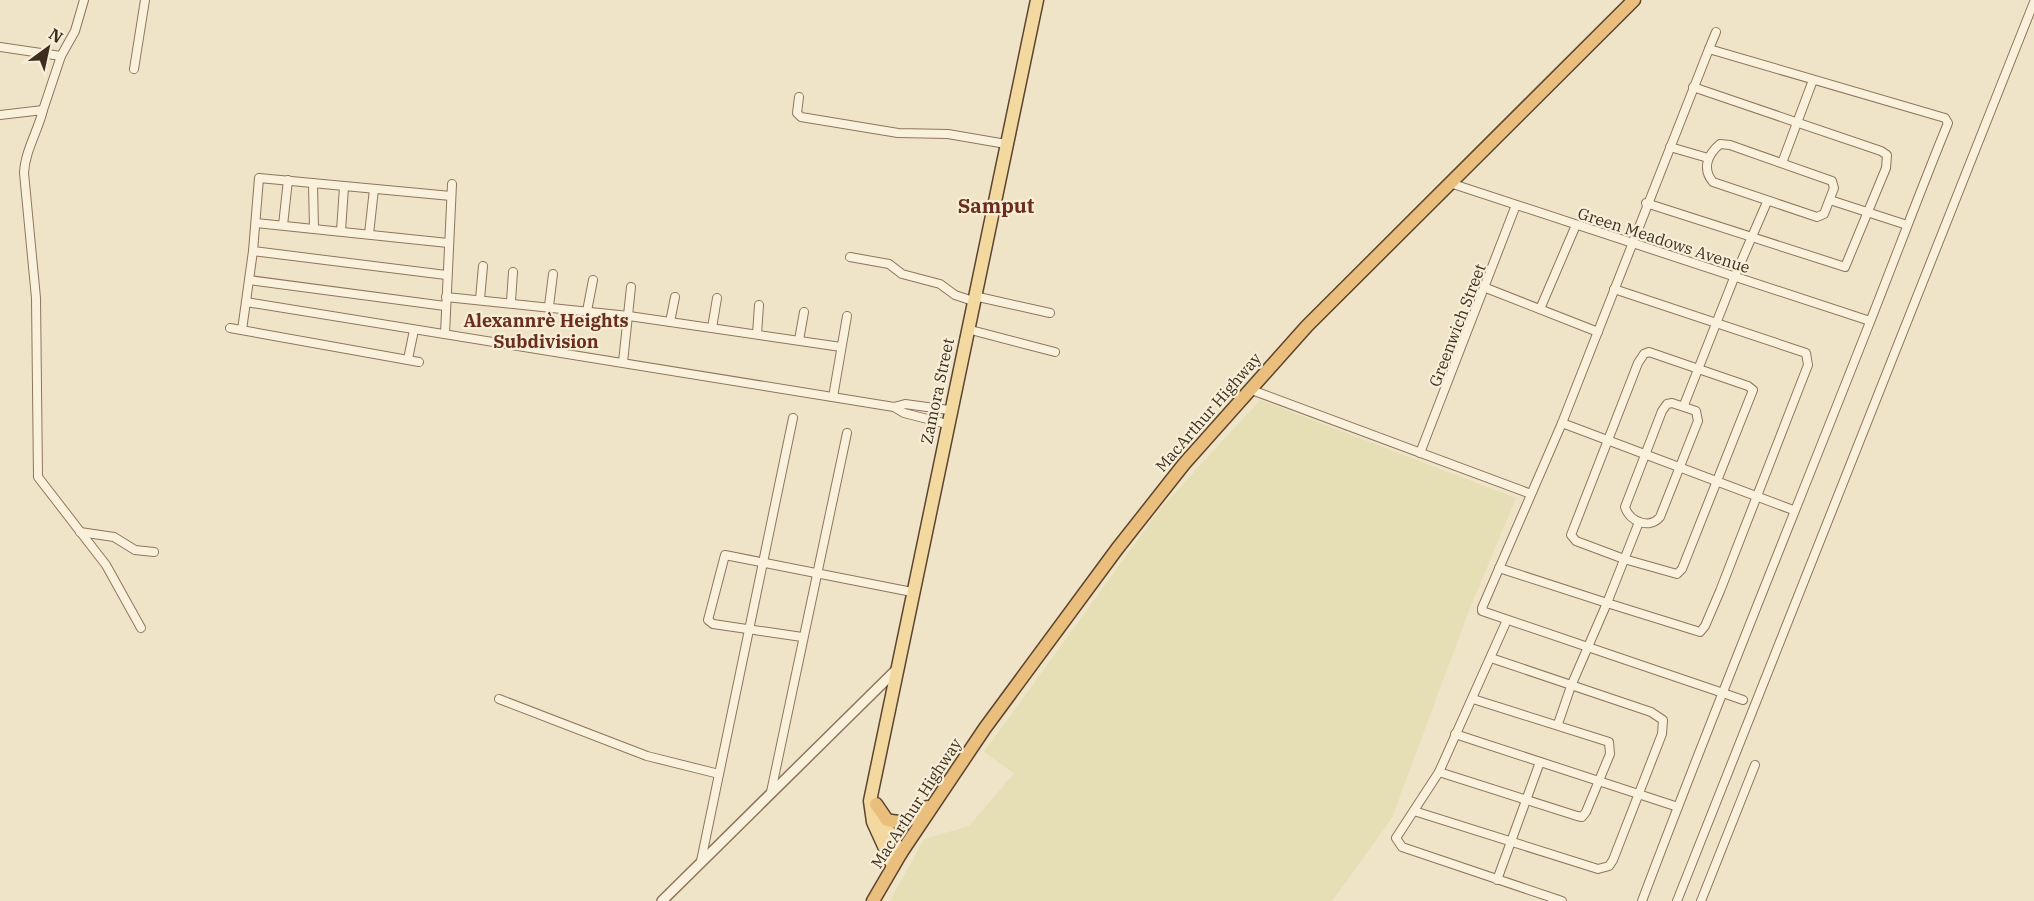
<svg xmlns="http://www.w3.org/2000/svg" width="2034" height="901" viewBox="0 0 2034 901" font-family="'IBM Plex Serif',serif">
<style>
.farmland{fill:#e6deb5}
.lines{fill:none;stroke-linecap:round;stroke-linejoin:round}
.minor-casing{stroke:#8d765c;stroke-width:10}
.tertiary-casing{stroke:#8d765c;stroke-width:12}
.primary-casing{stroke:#5b4430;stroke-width:15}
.trunk-casing{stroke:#5b4430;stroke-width:15}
.minor{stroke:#faf1dc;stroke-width:8}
.tertiary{stroke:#faf1dc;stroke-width:9}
.primary{stroke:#f3d9a0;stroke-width:12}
.trunk{stroke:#eabe7c;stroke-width:12}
.labels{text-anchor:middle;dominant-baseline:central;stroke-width:4.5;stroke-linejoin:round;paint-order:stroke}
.street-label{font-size:16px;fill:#3d2e20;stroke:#f7eed8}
.neighbourhood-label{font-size:18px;font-weight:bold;fill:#6b2e1e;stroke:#f7eed8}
.quarter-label{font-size:20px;font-weight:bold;fill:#6b2e1e;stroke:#f7eed8}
</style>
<rect width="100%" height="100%" fill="#f0e4c8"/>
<path class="farmland" d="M1260,400L1516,498L1468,613L1392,818L1332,901H890L924,839L969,826L1014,773L984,752L1160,509Z"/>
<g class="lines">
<defs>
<g id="minor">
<path d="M0,47L61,56"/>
<path d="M1709,49L1716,32"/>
<path d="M134,69L145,0"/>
<path d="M799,97L797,113L801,117L898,133L948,134L1006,144"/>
<path d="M43,110L61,56L75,31L84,0"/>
<path d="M0,115L43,110C38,131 25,151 24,173L36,298L38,477L106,565L141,628"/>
<path d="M1720,144L1730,145L1832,181L1834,188L1824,214L1817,217L1713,182C1702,169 1707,155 1720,144Z"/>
<path d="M1670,147L1708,158"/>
<path d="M1782,163L1813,80"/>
<path d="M313,183L314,229"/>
<path d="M1450,183L1870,321"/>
<path d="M1830,200L1907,225"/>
<path d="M1646,203L1845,267L1886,168L1887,155L1881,151L1693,87"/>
<path d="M256,223L448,243"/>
<path d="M283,225L288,180"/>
<path d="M341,231L344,187"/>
<path d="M369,234L374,189"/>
<path d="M253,251L446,275"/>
<path d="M850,257L889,264L902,274L940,284L955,295L973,301"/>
<path d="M249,280L445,306"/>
<path d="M1486,288L1598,332"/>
<path d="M1614,289L1806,353L1808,365L1720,591L1705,626L1700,632L1607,603L1639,522"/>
<path d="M974,296L1050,313"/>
<path d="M446,297L629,316L841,347"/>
<path d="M480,299L483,266"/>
<path d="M511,301L513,272"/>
<path d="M246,302L894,407L905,404L949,410"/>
<path d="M549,306L553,274"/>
<path d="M1540,309L1576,225"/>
<path d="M587,311L593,280"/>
<path d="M670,322L675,297"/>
<path d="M230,328L419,362"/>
<path d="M712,328L717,298"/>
<path d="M967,329L1055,352"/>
<path d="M242,330L253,251L259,178L451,196"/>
<path d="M445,334L452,184"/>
<path d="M757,334L759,305"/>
<path d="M799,340L804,312"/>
<path d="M1649,352L1748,386L1753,390L1682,569L1677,574L1624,559L1576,541L1571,535L1638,363L1644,354Z"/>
<path d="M408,359L414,330"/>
<path d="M623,362L631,287"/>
<path d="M1249,389L1531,494"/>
<path d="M833,397L847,316"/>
<path d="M1672,403L1696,411L1698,421L1660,517C1649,530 1629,521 1625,507L1662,411L1667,404Z"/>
<path d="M1684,405L1734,278L1767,202"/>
<path d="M894,407L904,413L947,424"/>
<path d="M1562,423L1793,510"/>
<path d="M1420,453L1516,205"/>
<path d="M80,532L114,537L135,550L154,552"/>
<path d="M1499,568L1607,603L1571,686L1558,724"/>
<path d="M1507,620L1439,772L1396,838L1402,847L1562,901"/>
<path d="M802,637L713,624L708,620L725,555L912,592"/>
<path d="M499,699L647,756L719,774"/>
<path d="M1455,734L1678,807"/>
<path d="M1439,772L1577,816L1582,817L1586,812L1610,754L1609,742L1473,699"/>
<path d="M771,792L847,433"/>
<path d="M1414,811L1598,869L1609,866L1613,860L1662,734L1663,720L1651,712L1491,658"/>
<path d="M701,861L793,418"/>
<path d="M1497,880L1540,762"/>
<path d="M1642,901C1715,707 1794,515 1870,322C1896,256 1921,189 1948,123L1945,118L1709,49L1562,423L1482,608V611C1562,639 1643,665 1723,693L1743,700"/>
<path d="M1677,901L2034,2"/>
<path d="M1701,901L1755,765"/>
</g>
<path id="tertiary" d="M662,901L897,669"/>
<g id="primary">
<path d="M877,811L901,853"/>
<path d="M893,866L873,822L870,801L1037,0"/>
</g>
<g id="trunk">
<path d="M876,804L887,820C905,825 914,819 927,807"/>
<path d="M873,901L901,853L985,728L1117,549L1184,464L1307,326L1634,0"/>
</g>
</defs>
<use href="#minor" class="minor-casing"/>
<use href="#tertiary" class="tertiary-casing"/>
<use href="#primary" class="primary-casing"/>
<use href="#trunk" class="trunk-casing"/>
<use href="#minor" class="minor"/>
<use href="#tertiary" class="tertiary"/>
<use href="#primary" class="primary"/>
<use href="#trunk" class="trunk"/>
</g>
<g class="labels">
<g class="street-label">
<text transform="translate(1664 240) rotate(18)">Green Meadows Avenue</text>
<text transform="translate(1457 325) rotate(-69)">Greenwich Street</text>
<text transform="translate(937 391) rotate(-78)">Zamora Street</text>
<text transform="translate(1208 412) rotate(-49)">MacArthur Highway</text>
<text transform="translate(916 803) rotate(-57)">MacArthur Highway</text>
</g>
<g class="neighbourhood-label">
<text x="546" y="320">Alexannrè Heights<tspan x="546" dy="21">Subdivision</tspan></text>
</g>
<g class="quarter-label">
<text x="996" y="205">Samput</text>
</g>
</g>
<g transform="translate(48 48) rotate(33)" stroke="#f7eed8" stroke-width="4.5" paint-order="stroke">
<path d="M0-4.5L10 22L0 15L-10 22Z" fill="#3d2e20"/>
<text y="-9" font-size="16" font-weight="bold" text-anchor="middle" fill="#3d2e20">N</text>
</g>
</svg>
